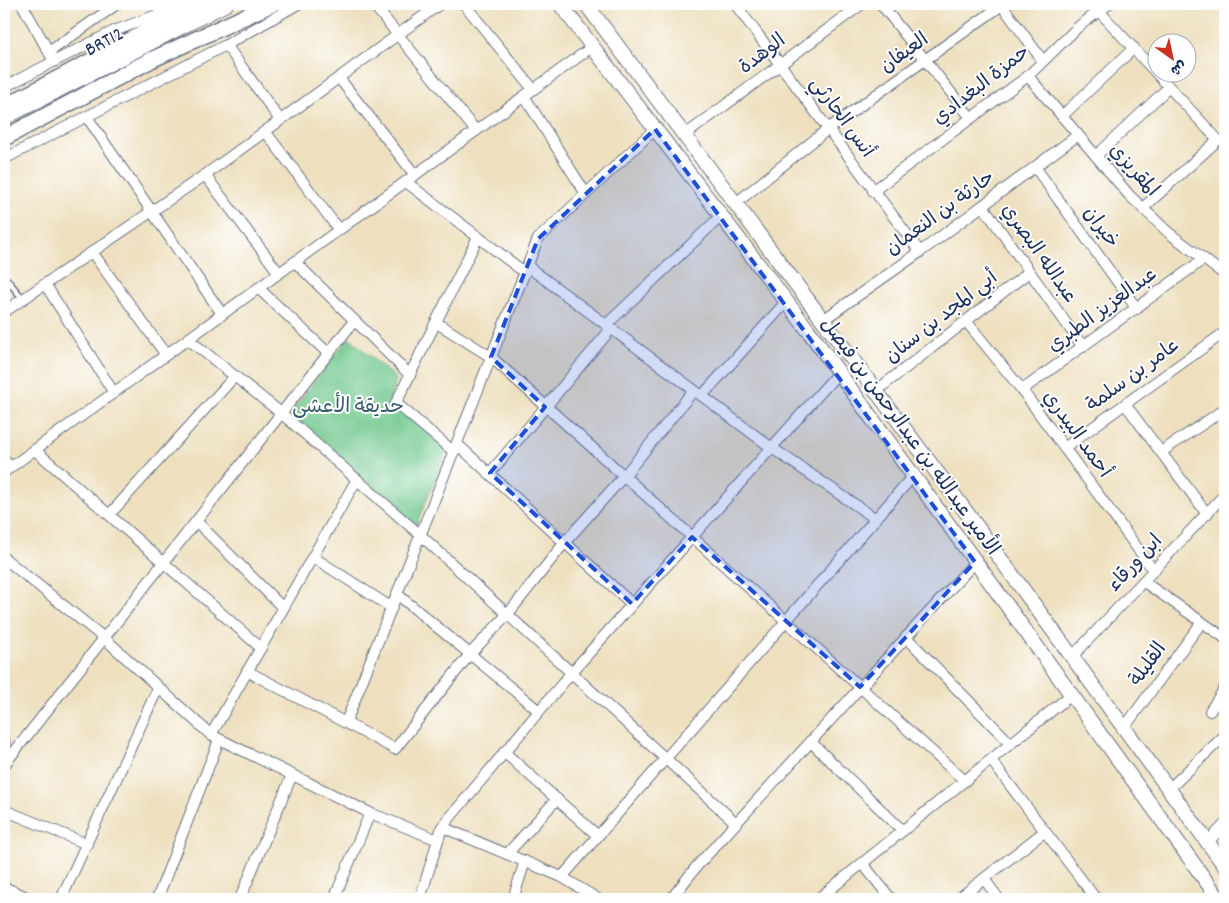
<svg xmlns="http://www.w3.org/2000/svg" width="1229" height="903" viewBox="0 0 1229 903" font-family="Dekko,'Playpen Sans Arabic',sans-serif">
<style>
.green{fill:#71c88e;stroke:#467c76}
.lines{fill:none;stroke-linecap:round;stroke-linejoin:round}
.service-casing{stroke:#656d80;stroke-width:8}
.minor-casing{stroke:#656d80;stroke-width:12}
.secondary-casing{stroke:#656d80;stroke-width:16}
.primary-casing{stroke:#656d80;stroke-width:18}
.service{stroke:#fff;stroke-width:5}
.minor{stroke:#fff;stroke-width:10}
.secondary{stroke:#fff;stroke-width:14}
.primary{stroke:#fff;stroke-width:15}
.marked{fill:#1d4ed8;fill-opacity:0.2;stroke:#1d4ed8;stroke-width:4;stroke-dasharray:10 6;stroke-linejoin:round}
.labels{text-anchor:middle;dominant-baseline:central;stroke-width:4;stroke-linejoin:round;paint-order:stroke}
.street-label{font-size:20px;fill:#1b2f5e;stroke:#fff}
.park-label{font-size:20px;fill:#355d6c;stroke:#fff}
</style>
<rect width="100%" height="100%" fill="#fff"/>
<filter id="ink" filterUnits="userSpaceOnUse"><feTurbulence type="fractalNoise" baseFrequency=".02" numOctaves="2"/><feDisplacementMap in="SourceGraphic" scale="10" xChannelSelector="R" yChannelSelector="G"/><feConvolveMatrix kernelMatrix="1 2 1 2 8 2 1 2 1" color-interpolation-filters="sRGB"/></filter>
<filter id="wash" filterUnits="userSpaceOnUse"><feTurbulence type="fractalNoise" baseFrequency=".0096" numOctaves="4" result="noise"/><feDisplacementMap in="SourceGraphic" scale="20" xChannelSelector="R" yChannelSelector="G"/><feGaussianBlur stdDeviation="1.12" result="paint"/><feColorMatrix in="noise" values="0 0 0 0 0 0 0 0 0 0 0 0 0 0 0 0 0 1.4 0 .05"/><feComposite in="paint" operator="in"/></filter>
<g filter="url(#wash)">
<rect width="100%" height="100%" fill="#eee0bf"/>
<path class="green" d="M349,337L396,379L389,402L448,447L416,526L290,413Z"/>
</g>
<g filter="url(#ink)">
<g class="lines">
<defs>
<path id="service" d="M4,276L23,299"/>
<g id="minor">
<path d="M22,4L51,56"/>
<path d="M373,4L476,131"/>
<path d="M464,4L533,89"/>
<path d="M735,4L920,252"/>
<path d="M881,4L971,118"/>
<path d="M1001,4L1043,61"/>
<path d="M1099,11L1218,140L1143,208"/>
<path d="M226,45L280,120"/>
<path d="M49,52L117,4"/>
<path d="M1028,76L1129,195L1169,233L1225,275"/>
<path d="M339,78L415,175"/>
<path d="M4,87L114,31L186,4"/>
<path d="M524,96L586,194"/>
<path d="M1062,116L1134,48"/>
<path d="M87,117L222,314"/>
<path d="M265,131L339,230"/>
<path d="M685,135L862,4"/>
<path d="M1096,156L1169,87"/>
<path d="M4,159L226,45L298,4"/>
<path d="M1035,167L1137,309"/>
<path d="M205,175L279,273"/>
<path d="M406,182L524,272"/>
<path d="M873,191L1028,76L1079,26L1109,4"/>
<path d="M736,203L828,129L1002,5"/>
<path d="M983,206L1083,347"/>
<path d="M92,252L166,355"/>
<path d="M295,262L410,375"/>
<path d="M527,266L772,448L876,519"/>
<path d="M45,284L114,393"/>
<path d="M258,288L328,353"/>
<path d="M4,312L205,175L440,4"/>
<path d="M823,320L920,252L1078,135"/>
<path d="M966,321L1022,390L1154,571"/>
<path d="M437,323L491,357L965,781"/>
<path d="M606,325L721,216"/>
<path d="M188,339L281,413L427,541L736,823"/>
<path d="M1022,390L1204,259"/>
<path d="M876,391L1029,272"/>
<path d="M702,396L786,302"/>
<path d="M1125,404L1207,514"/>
<path d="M457,444L632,604"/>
<path d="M1064,448L1225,332"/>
<path d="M35,450L261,648"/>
<path d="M454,452L396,403L478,237"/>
<path d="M1161,452L1225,409"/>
<path d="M4,459L10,468"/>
<path d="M4,472L592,47"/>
<path d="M490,473L611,329"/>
<path d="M110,514L235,376"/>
<path d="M196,521L283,608"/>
<path d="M313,557L392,608"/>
<path d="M4,558L104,638L211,735L370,813L438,840"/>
<path d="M1144,582L1225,638"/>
<path d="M397,594L539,711"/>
<path d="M906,637L1011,744"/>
<path d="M1072,657L1225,494"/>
<path d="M247,671L395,749L470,654L508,614L565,542L624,476L694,390"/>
<path d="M1210,711L1225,688"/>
<path d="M346,722L538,239L655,129"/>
<path d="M1124,728L1202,622"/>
<path d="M211,735L357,479"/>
<path d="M4,740L6,763"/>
<path d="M810,741L903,831"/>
<path d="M504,752L598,836"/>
<path d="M991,760L1096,899"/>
<path d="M4,765L354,321"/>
<path d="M1169,789L1225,735"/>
<path d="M4,810L87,844"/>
<path d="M442,827L562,877L598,899"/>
<path d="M1208,842L1225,824"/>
<path d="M507,854L557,799"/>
<path d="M863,864L891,899"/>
<path d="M562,877L913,476"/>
<path d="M984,879L999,899"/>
<path d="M4,887L31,899"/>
<path d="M61,899L158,688"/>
<path d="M157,899L219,740"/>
<path d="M240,899L292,775"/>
<path d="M334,899L370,813"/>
<path d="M420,899L442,827L572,672L838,373"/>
<path d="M513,899L525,861"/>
<path d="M671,899L697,866L975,562"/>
<path d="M818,899L1071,695"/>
<path d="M958,899L1045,831"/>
</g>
<g id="secondary">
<path d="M560,4L808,330L1219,899"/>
<path d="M586,4L945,483L1225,866"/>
<path d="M4,118L226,4"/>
</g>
<g id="primary">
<path d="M4,107L199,4"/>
<path d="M4,138L151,60L272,4"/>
</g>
</defs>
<use href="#service" class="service-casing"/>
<use href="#minor" class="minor-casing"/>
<use href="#secondary" class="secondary-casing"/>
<use href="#primary" class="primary-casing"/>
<use href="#service" class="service"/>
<use href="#minor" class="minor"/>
<use href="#secondary" class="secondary"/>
<use href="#primary" class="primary"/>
</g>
</g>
<path class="marked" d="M655,129L975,562L860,687L692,537L632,604L490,473L545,407L491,357L538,239Z"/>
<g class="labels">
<g class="street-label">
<text transform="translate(105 43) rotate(-28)">BRT12</text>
<text transform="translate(905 54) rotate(-35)">العيفان</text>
<text transform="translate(763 55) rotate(-37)">الوهدة</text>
<text transform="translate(982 86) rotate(-38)">حمزة البغدادي</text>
<text transform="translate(841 118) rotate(54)">أنس الحارثي</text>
<text transform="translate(1133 171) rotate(48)">المقريزي</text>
<text transform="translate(941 214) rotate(-36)">حارثة بن النعمان</text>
<text transform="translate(1100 228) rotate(54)">خيران</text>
<text transform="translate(1038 254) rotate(55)">عبدالله البصري</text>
<text transform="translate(1103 311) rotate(-36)">عبدالعزيز الطبري</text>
<text transform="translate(942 318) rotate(-38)">أبي المجد بن سنان</text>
<text transform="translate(1134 376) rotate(-36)">عامر بن سلمة</text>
<text transform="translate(1076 435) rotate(54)">أحمد البيدري</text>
<text transform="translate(909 437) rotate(54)">الأمير عبدالله بن عبدالرحمن بن فيصل</text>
<text transform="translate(1136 564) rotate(-47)">ابن ورقاء</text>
<text transform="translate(1149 665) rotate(-54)">القليلة</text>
</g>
<g class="park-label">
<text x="348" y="408">حديقة الأعشى</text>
</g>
</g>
<rect width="1229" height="903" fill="none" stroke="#fff" stroke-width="20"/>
<g transform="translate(1172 58) rotate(147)"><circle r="24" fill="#ffffff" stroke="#a4acbf"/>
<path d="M0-4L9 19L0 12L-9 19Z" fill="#c8321e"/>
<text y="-8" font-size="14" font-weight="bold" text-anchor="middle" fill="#1b2f5e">ش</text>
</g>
</svg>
